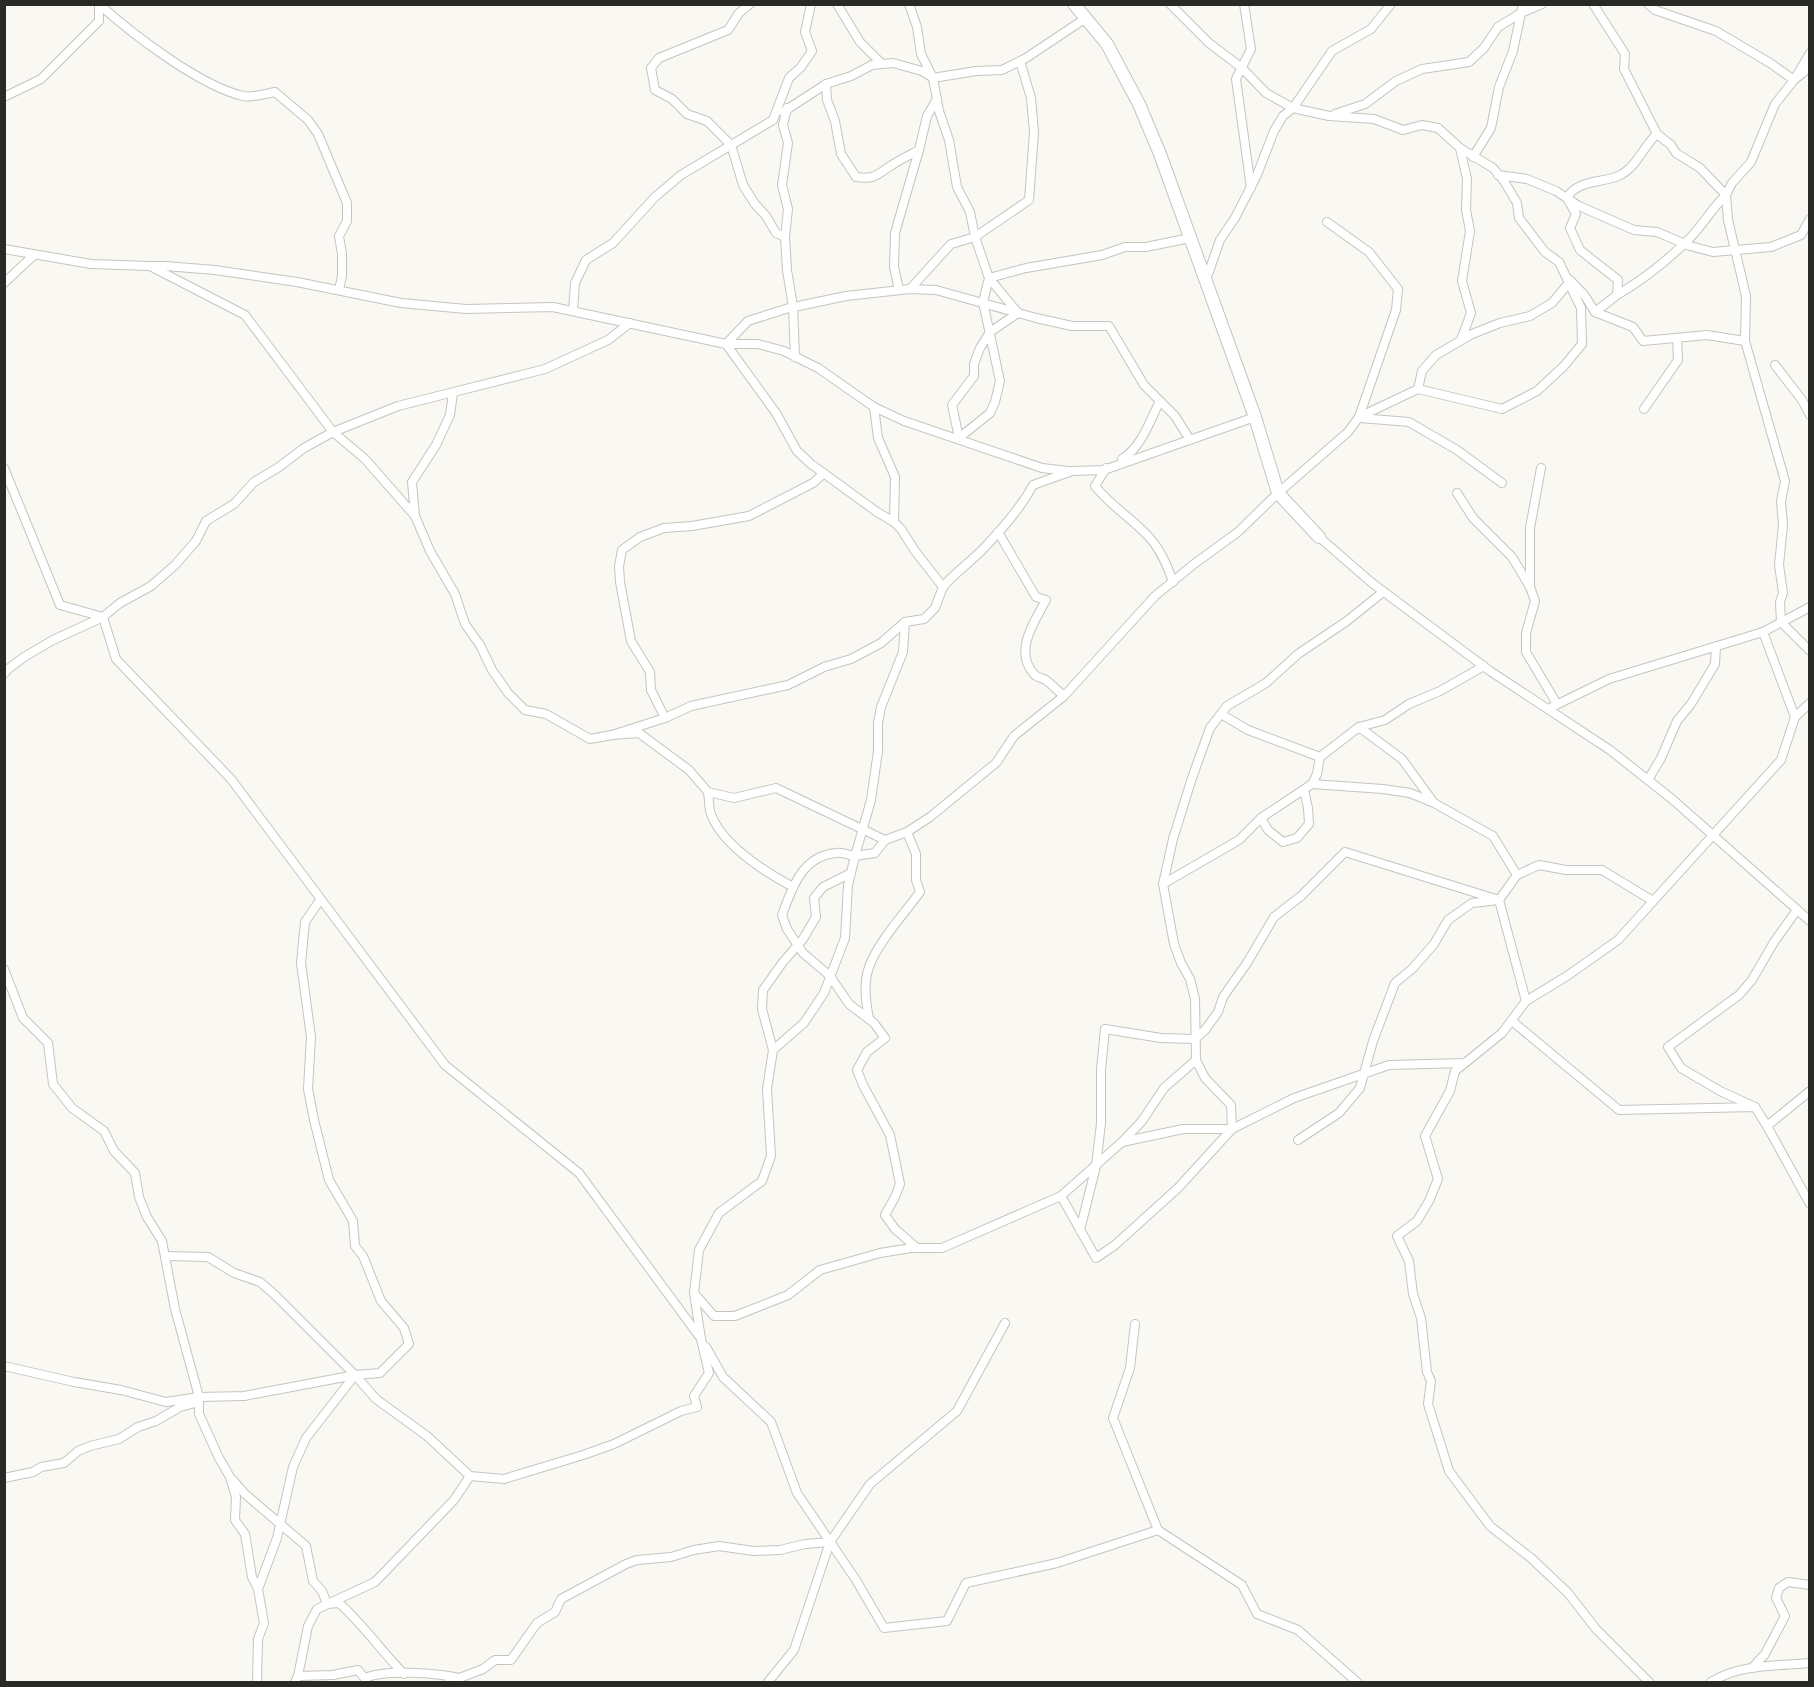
<svg xmlns="http://www.w3.org/2000/svg" width="1814" height="1687" viewBox="0 0 1814 1687" font-family="'Fira Sans Condensed',sans-serif">
<style>
.lines{fill:none;stroke-linecap:round;stroke-linejoin:round}
.minor-casing{stroke:#c6c4bf;stroke-width:10}
.secondary-casing{stroke:#c6c4bf;stroke-width:14}
.minor{stroke:#fff;stroke-width:8}
.secondary{stroke:#fff;stroke-width:12}
</style>
<rect width="100%" height="100%" fill="#faf8f2"/>
<g class="lines">
<defs>
<g id="minor">
<path d="M99,4C132,34 200,86 243,96C252,98 265,94 275,92L308,120L318,134L347,203V221L339,236L342,254V276L339,290"/>
<path d="M750,4L739,13L728,30L659,58L651,68L655,90L672,99L687,114L707,121L731,145L743,185L755,204L766,216L776,233L785,237L788,209L782,185L788,143L783,125L787,108"/>
<path d="M837,4L860,42L882,64"/>
<path d="M909,4L917,27L921,54L933,78L939,111L949,140L957,187L970,212L975,237L989,278L983,302L1000,381L995,402L990,413L959,438L952,405L974,376V364L980,348L990,332L1018,313L989,278L1026,268L1102,255L1125,247H1146L1190,238"/>
<path d="M1170,4L1209,43L1242,68L1266,93L1293,108L1332,51L1371,29L1391,4"/>
<path d="M1244,4L1251,49L1236,79L1251,188"/>
<path d="M1593,4L1625,54L1624,69L1657,134"/>
<path d="M1648,4L1655,10L1716,31L1770,63L1794,80L1775,104L1751,162L1732,183L1726,195L1728,220L1746,296L1745,341L1785,481L1781,501L1783,525L1779,565L1783,593L1780,602L1781,622L1810,651"/>
<path d="M1810,53L1794,80L1810,67"/>
<path d="M826,84L827,100L835,121L841,154L856,177C876,180 877,174 892,165C901,159 910,155 919,150"/>
<path d="M4,97L41,79L99,21V4"/>
<path d="M783,112L826,84L851,76L872,65L893,63L922,71L933,78L976,71L1002,70L1026,58L1086,18"/>
<path d="M1335,114L1365,104L1396,81L1422,69L1469,62L1484,48L1498,27L1521,13L1542,4"/>
<path d="M1460,148L1467,179L1466,210L1470,231L1462,281L1471,313L1461,340"/>
<path d="M1473,157L1491,128L1499,87L1513,51L1523,4"/>
<path d="M1498,175L1527,179L1556,191L1579,206L1634,230L1657,232L1690,246L1713,252L1771,247L1801,235L1810,219"/>
<path d="M785,237L787,270L793,307L795,357"/>
<path d="M4,249L91,264L150,266L245,315L333,432L398,406L545,369L608,340L630,323"/>
<path d="M150,266H165L215,270L297,282L401,303L466,309L553,307L726,344L776,413L797,451L811,464L877,512L894,522L901,529L915,551L943,587C955,572 971,562 984,548C1002,529 1021,508 1033,485L1072,471L1104,470L1255,417"/>
<path d="M1206,280L1220,240L1235,218L1257,175L1274,131L1283,116L1293,108L1329,116L1374,119L1403,130L1422,125L1438,128L1460,148L1493,168L1504,181L1517,203L1519,218L1545,252L1559,262L1581,308L1582,344L1564,366L1537,391L1502,409L1418,389L1359,417"/>
<path d="M1570,280L1585,296L1595,312"/>
<path d="M4,283L34,255"/>
<path d="M910,289L951,244L975,237L1029,200L1034,132L1031,98L1020,61"/>
<path d="M899,290L894,267L895,233L919,150L927,116L937,99"/>
<path d="M1617,295C1641,281 1664,263 1684,244C1700,230 1710,210 1726,195L1700,168L1676,153L1671,145L1657,134C1643,146 1637,168 1618,176C1602,183 1576,180 1567,198L1576,214L1570,228L1580,250L1618,280L1617,295L1595,312L1633,327L1643,341L1707,335L1745,341"/>
<path d="M573,311L575,283L586,260L613,243L655,197L681,175L773,120L789,78L801,67L812,51L805,32L811,4"/>
<path d="M1775,365L1802,400L1810,415"/>
<path d="M1418,389L1422,371L1436,355L1472,334L1500,323L1530,316L1552,303L1568,284"/>
<path d="M874,407L878,438L895,477L894,522"/>
<path d="M1644,409L1678,360L1677,338"/>
<path d="M1360,418L1409,422L1457,450L1502,483"/>
<path d="M1122,459C1142,447 1150,420 1160,401"/>
<path d="M4,468L60,605L103,617L116,659L231,779L445,1065L579,1173L699,1336"/>
<path d="M1106,468L1095,486C1110,505 1131,518 1147,535C1160,548 1167,565 1173,582"/>
<path d="M1068,471L1042,468L904,421L874,407L818,368L784,351L758,344H726L748,321L789,308L846,296L910,289L936,290L1036,318L1072,326H1109L1144,385L1175,416L1190,440"/>
<path d="M1457,493L1473,518L1512,557L1530,587L1535,601L1526,633V652L1557,704"/>
<path d="M415,516L430,551L455,594L465,624L480,645L492,670L508,693L525,710L546,714L590,739L612,735"/>
<path d="M998,532L1036,597L1046,600C1035,621 1013,651 1034,674C1036,677 1042,678 1046,680C1052,685 1058,691 1064,696"/>
<path d="M1319,537L1372,583L1490,671L1610,750L1672,799L1810,921"/>
<path d="M1530,586V528L1541,468"/>
<path d="M905,622L903,652L881,707L878,723V751L871,800L855,856C849,855 842,852 836,853C802,856 792,888 782,915L787,929L803,953L830,976L849,1004L874,1023L885,1038L867,1052L857,1070L863,1085L890,1135L900,1184L895,1197L885,1215L895,1229L917,1248"/>
<path d="M4,674L8,669L24,657L53,640L103,617L120,603L151,586L175,565L196,541L206,521L234,504L254,482L279,467L304,448L333,432L365,459L415,516L412,482L436,445L450,415L453,393"/>
<path d="M1552,707L1609,679L1763,632"/>
<path d="M1221,714L1248,730L1320,757"/>
<path d="M1795,717L1810,703"/>
<path d="M665,718L651,690L650,672L631,641L620,582L619,566L622,550L640,537L664,528L692,526L749,516L813,483L824,473"/>
<path d="M1359,727L1385,720L1409,704L1440,691L1484,666"/>
<path d="M1648,780L1661,758L1677,721L1691,704L1715,664L1716,646"/>
<path d="M1312,784L1383,789L1410,793L1432,802"/>
<path d="M708,792C709,798 709,805 710,811C719,843 765,872 793,887"/>
<path d="M1261,818L1268,830L1283,842L1297,838L1309,824L1308,808L1304,790"/>
<path d="M885,840L776,788L734,798L708,792L689,770L639,733L612,735L665,718L691,706L788,685L824,667L851,659L881,643L905,622L924,619L935,608L943,587"/>
<path d="M1163,884L1239,840L1261,818L1312,784L1317,774L1320,757L1359,727L1402,759L1434,803L1493,836L1517,875L1539,865L1566,870H1602L1653,901"/>
<path d="M4,969L23,1018L48,1043L53,1084L72,1108L104,1131L114,1151L135,1173L139,1197L147,1217L162,1241L175,1309L199,1397V1414L219,1458L230,1477L236,1497L235,1520L245,1534L252,1577L258,1589L264,1623L258,1639L257,1682"/>
<path d="M869,1019C866,1003 863,984 869,967C878,942 904,914 920,892L916,880V854L907,832"/>
<path d="M1512,1021L1619,1110L1755,1107L1767,1126"/>
<path d="M773,1050L762,1009L763,990L783,962L803,939L816,917L814,898L823,887L851,873"/>
<path d="M1465,1063L1455,1071L1450,1091L1425,1136L1438,1179L1429,1201L1417,1221L1397,1236L1409,1261L1413,1294L1421,1318L1427,1372L1431,1381L1428,1404L1449,1471L1490,1526L1531,1558L1568,1593L1596,1629L1649,1682"/>
<path d="M1810,1091L1767,1126L1810,1204"/>
<path d="M1755,1107L1720,1091L1681,1068L1668,1047L1739,995L1752,980L1774,942L1797,910"/>
<path d="M1298,1140L1339,1113L1360,1088L1373,1041L1395,983L1412,969L1434,944L1448,920L1472,903L1499,900L1517,875"/>
<path d="M1123,1141L1142,1121L1164,1088L1196,1060"/>
<path d="M1061,1196L1122,1142L1183,1129H1232L1231,1105L1205,1078L1196,1060L1195,999L1190,979L1181,963L1174,944L1163,884L1173,839L1192,778L1210,728L1227,706L1266,683L1298,654L1347,621L1383,592"/>
<path d="M1080,1230L1096,1166L1101,1123V1070L1105,1029L1161,1038L1195,1039L1205,1030L1218,1012L1223,997L1247,963L1274,917L1301,896L1345,852L1499,900L1526,1001"/>
<path d="M165,1256L208,1257L234,1273L260,1282L275,1295L355,1375L380,1373L409,1344L404,1328L381,1301L363,1256L355,1246L353,1221L329,1180L314,1120L308,1089L311,1037L301,963L305,922L320,900"/>
<path d="M694,1293L714,1316H735L788,1295L820,1270L880,1253L911,1248H942L1061,1196L1096,1258L1115,1245L1178,1188L1232,1129L1294,1098L1389,1065L1465,1063L1502,1033L1526,1001L1567,976L1618,940L1781,760L1795,717L1763,632L1810,607"/>
<path d="M1135,1324L1130,1368L1113,1418L1158,1530L1242,1585L1257,1614L1298,1630L1357,1682"/>
<path d="M706,1347L723,1377L771,1422L797,1493L856,1580L884,1628L947,1621L966,1583L1057,1563L1158,1530"/>
<path d="M4,1366L74,1382L121,1390L166,1402L199,1397L244,1396L355,1375L376,1399L427,1436L470,1476L504,1479L583,1455L614,1444L681,1411L697,1407L694,1396L709,1373L701,1339L694,1293L699,1250L719,1213L762,1181L771,1156L767,1089L773,1050L804,1023L824,993L845,938L848,885L855,856L875,853L885,840L907,832L930,817L996,763L1014,736L1064,696L1155,596L1194,564L1238,532L1278,493L1348,432L1359,417L1396,310L1398,289L1369,252L1327,222"/>
<path d="M4,1478L33,1472L41,1467L64,1463L78,1451L90,1446L119,1439L138,1427L156,1421L180,1407L199,1402"/>
<path d="M233,1480L245,1494L306,1546L313,1581L322,1591L327,1604L339,1603C363,1624 381,1651 404,1674"/>
<path d="M258,1589L277,1538L293,1467L306,1438L355,1375"/>
<path d="M1752,1668L1765,1654L1785,1616L1776,1598L1779,1588L1788,1582L1810,1585"/>
<path d="M298,1676L308,1626L317,1609L375,1582L454,1500L470,1476"/>
<path d="M365,1678C384,1669 437,1673 459,1678"/>
<path d="M295,1682L298,1676L333,1675L358,1670L366,1680"/>
<path d="M449,1682L483,1669L495,1660H511L537,1623L555,1612L561,1599L626,1564L637,1560L671,1557L694,1550L719,1546L753,1551L780,1550L805,1544L830,1542"/>
<path d="M768,1682L794,1650L830,1542L870,1484L957,1411L1005,1323"/>
<path d="M1711,1682C1740,1664 1777,1666 1810,1663"/>
</g>
<path id="secondary" d="M1074,4L1107,44L1139,104L1160,154L1255,417L1278,493L1319,537"/>
</defs>
<use href="#minor" class="minor-casing"/>
<use href="#secondary" class="secondary-casing"/>
<use href="#minor" class="minor"/>
<use href="#secondary" class="secondary"/>
</g>
<rect width="1814" height="1687" fill="none" stroke="#292926" stroke-width="12"/>
</svg>
